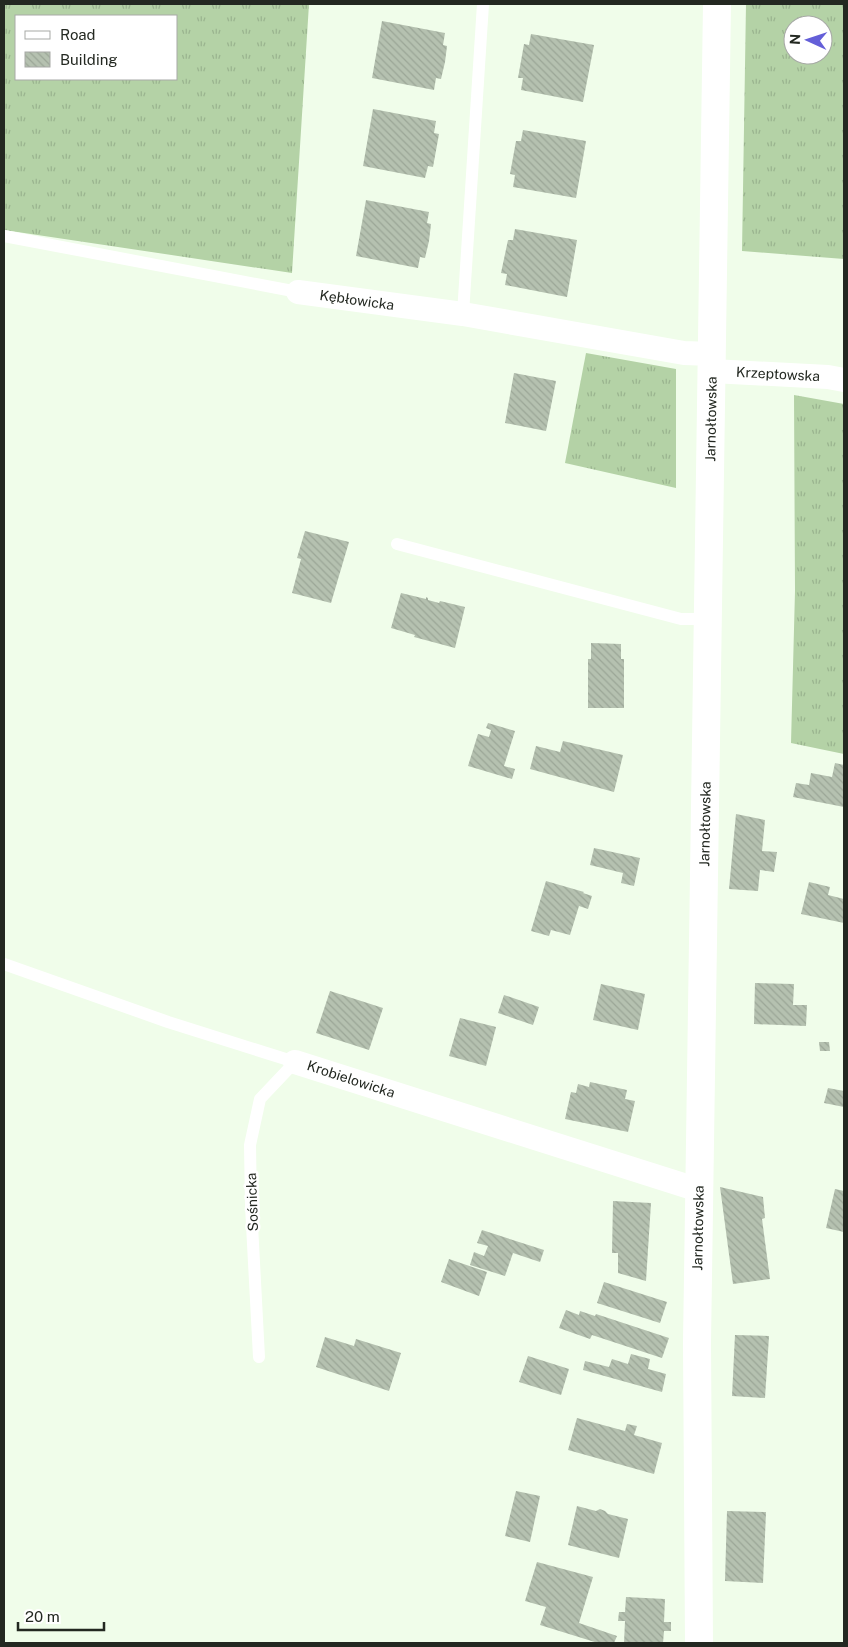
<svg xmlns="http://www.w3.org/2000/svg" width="848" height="1647" viewBox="0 0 848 1647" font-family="'Public Sans',sans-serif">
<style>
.grass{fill:url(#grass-tufts);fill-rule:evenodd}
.building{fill:url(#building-back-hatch)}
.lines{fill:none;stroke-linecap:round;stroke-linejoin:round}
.lane{stroke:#fff;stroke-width:12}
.street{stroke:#fff;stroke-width:24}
.secondary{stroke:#fff;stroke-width:28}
.labels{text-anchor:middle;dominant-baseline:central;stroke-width:5;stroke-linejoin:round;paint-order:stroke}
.street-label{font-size:14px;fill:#232821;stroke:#fff}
</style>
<defs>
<pattern id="grass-tufts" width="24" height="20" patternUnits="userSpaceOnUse" patternTransform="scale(1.25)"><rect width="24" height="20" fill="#b4d2a6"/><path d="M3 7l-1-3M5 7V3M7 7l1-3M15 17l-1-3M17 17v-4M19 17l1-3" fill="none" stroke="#9ab48f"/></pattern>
<pattern id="building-back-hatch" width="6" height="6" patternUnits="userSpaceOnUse" patternTransform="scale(1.25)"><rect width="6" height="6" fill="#b5c1b0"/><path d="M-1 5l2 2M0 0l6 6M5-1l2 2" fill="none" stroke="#9ba697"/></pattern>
</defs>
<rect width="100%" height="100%" fill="#f0fdea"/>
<g class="grass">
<path d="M4,4H309L292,273L4,230ZM16,16H176V79H16Z"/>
<path d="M746,4H844V259L742,251ZM793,25H823V55H793Z"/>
<path d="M586,353L676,369V488L565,463Z"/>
<path d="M794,395L844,404V754L791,743L795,591Z"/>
</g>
<g class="building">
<path d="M382,21L445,33L443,45L447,46L445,62L441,79L436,78L434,90L372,78Z"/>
<path d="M531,34L594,45L583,102L521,90L523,78H518L524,44L529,45Z"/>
<path d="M373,109L436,121L434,133L439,134L433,167L428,166L425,178L363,166Z"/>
<path d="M523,130L586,141L576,198L513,187L515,175L510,174L516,141H521Z"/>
<path d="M366,200L429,212L427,223L431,224L429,241L425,258L420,257L418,268L356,256Z"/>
<path d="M515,229L577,240L567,297L505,285L507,274L501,273L508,240H513Z"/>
<path d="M514,373L556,381L546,431L505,423Z"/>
<path d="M305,531L349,542L331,603L292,593L301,559L297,558Z"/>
<path d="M401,593L426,599V597L428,598V600L439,603L440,601L465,607L455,648L414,637L415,635L391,628Z"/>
<path d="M591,643L621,644V659H624V708H588V659H591Z"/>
<path d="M488,723L515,731L504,766L515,769L512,779L468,766L478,734L489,737L491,730L486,728Z"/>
<path d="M563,741L623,755L614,792L530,769L536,746L560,752Z"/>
<path d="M835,763L844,765V807L793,797L796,783L809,785L811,773L832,777Z"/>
<path d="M736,814L765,820L762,851L777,852L774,872L760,870L758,891L729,889Z"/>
<path d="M594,848L640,858L634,886L621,883L623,873L590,865Z"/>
<path d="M546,881L584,892L583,893L592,896L588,909L579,906L570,935L551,930L549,936L531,931Z"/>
<path d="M809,882L830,887L828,895L844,899V923L801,914Z"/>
<path d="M755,983L794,984L793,1005H807L806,1026L754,1024Z"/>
<path d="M601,984L645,994L638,1030L593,1020Z"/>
<path d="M330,991L383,1008L369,1050L316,1033Z"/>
<path d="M504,995L539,1007L533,1025L498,1013Z"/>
<path d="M460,1018L496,1027L486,1066L449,1056Z"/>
<path d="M819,1042H829L830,1051H820Z"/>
<path d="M590,1082L627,1090L625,1099L635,1101L628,1132L565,1119L571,1092L576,1093L578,1084L589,1087Z"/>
<path d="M828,1088L844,1091V1107L824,1103Z"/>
<path d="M720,1187L763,1197L765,1218L762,1219L770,1279L733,1284Z"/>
<path d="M835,1189L844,1191V1232L826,1228Z"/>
<path d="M613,1201L651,1203L646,1281L618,1273V1253H612Z"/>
<path d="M482,1230L544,1250L540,1262L513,1253L505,1276L470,1265L474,1252L484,1256L488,1246L477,1243Z"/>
<path d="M449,1259L487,1272L479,1296L441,1282Z"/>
<path d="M604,1282L667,1302L660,1323L597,1303Z"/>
<path d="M566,1310L579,1315L580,1311L595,1316L596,1314L669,1338L662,1358L592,1335L590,1339L559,1328Z"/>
<path d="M735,1335L769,1336L765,1398L732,1396Z"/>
<path d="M325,1337L354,1346L356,1339L401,1353L389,1391L316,1367Z"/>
<path d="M631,1354L650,1359L648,1369L666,1374L662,1392L583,1370L585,1361L609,1367L612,1359L628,1364Z"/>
<path d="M528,1356L569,1369L561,1395L519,1382Z"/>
<path d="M577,1418L625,1431L627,1424L637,1426L634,1435L662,1443L654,1474L568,1450Z"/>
<path d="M516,1491L540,1496L530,1542L505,1536Z"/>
<path d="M577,1506L596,1511L600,1509L605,1511L608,1514L628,1519L619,1558L568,1545Z"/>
<path d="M727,1511L766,1512L763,1583L725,1581Z"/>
<path d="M537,1562L593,1577L579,1623L617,1636L614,1643H598L540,1625L546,1607L525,1601Z"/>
<path d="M626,1597L665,1599L664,1622H671V1631H664L663,1643H624L625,1621H618L619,1612H625Z"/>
</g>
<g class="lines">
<g class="lane">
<path d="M4,236L298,292"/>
<path d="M463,314L483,4"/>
<path d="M397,544L681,619H708"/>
<path d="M4,964L168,1022L295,1062L260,1099L250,1145L251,1206L259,1357"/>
</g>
<g class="street">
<path d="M298,292L463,314L684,353L712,354"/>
<path d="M712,371L828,377L844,380"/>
<path d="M295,1062L699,1190"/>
</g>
<path class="secondary" d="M699,1643L697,1343L717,4"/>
</g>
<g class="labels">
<g class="street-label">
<text transform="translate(357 300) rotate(8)">Kębłowicka</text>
<text transform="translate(778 374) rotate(3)">Krzeptowska</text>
<text transform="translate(711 419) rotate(-89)">Jarnołtowska</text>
<text transform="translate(705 824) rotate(-89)">Jarnołtowska</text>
<text transform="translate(351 1079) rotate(18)">Krobielowicka</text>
<text transform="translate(252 1202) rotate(-92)">Sośnicka</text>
<text transform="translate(698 1228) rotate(-89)">Jarnołtowska</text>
</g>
</g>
<rect width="848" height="1647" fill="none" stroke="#232821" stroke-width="10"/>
<rect x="15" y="15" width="162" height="65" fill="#ffffff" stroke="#a7a9a6"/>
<rect x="25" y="31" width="25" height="8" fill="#ffffff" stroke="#a7a9a6"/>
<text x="60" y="40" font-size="15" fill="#232821">Road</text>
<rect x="25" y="52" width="25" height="15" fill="url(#building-back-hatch)" stroke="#a7a9a6"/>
<text x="60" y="65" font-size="15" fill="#232821">Building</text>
<g transform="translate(808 40) rotate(273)"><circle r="24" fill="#ffffff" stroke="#a7a9a6"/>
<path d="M0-4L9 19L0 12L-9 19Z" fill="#645fd8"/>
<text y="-8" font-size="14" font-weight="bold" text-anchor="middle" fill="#232821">N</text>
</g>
<path d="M18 1622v8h86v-8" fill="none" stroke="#232821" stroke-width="2.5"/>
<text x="25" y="1622" font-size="15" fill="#232821" stroke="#ffffff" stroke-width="4" paint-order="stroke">20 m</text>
</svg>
